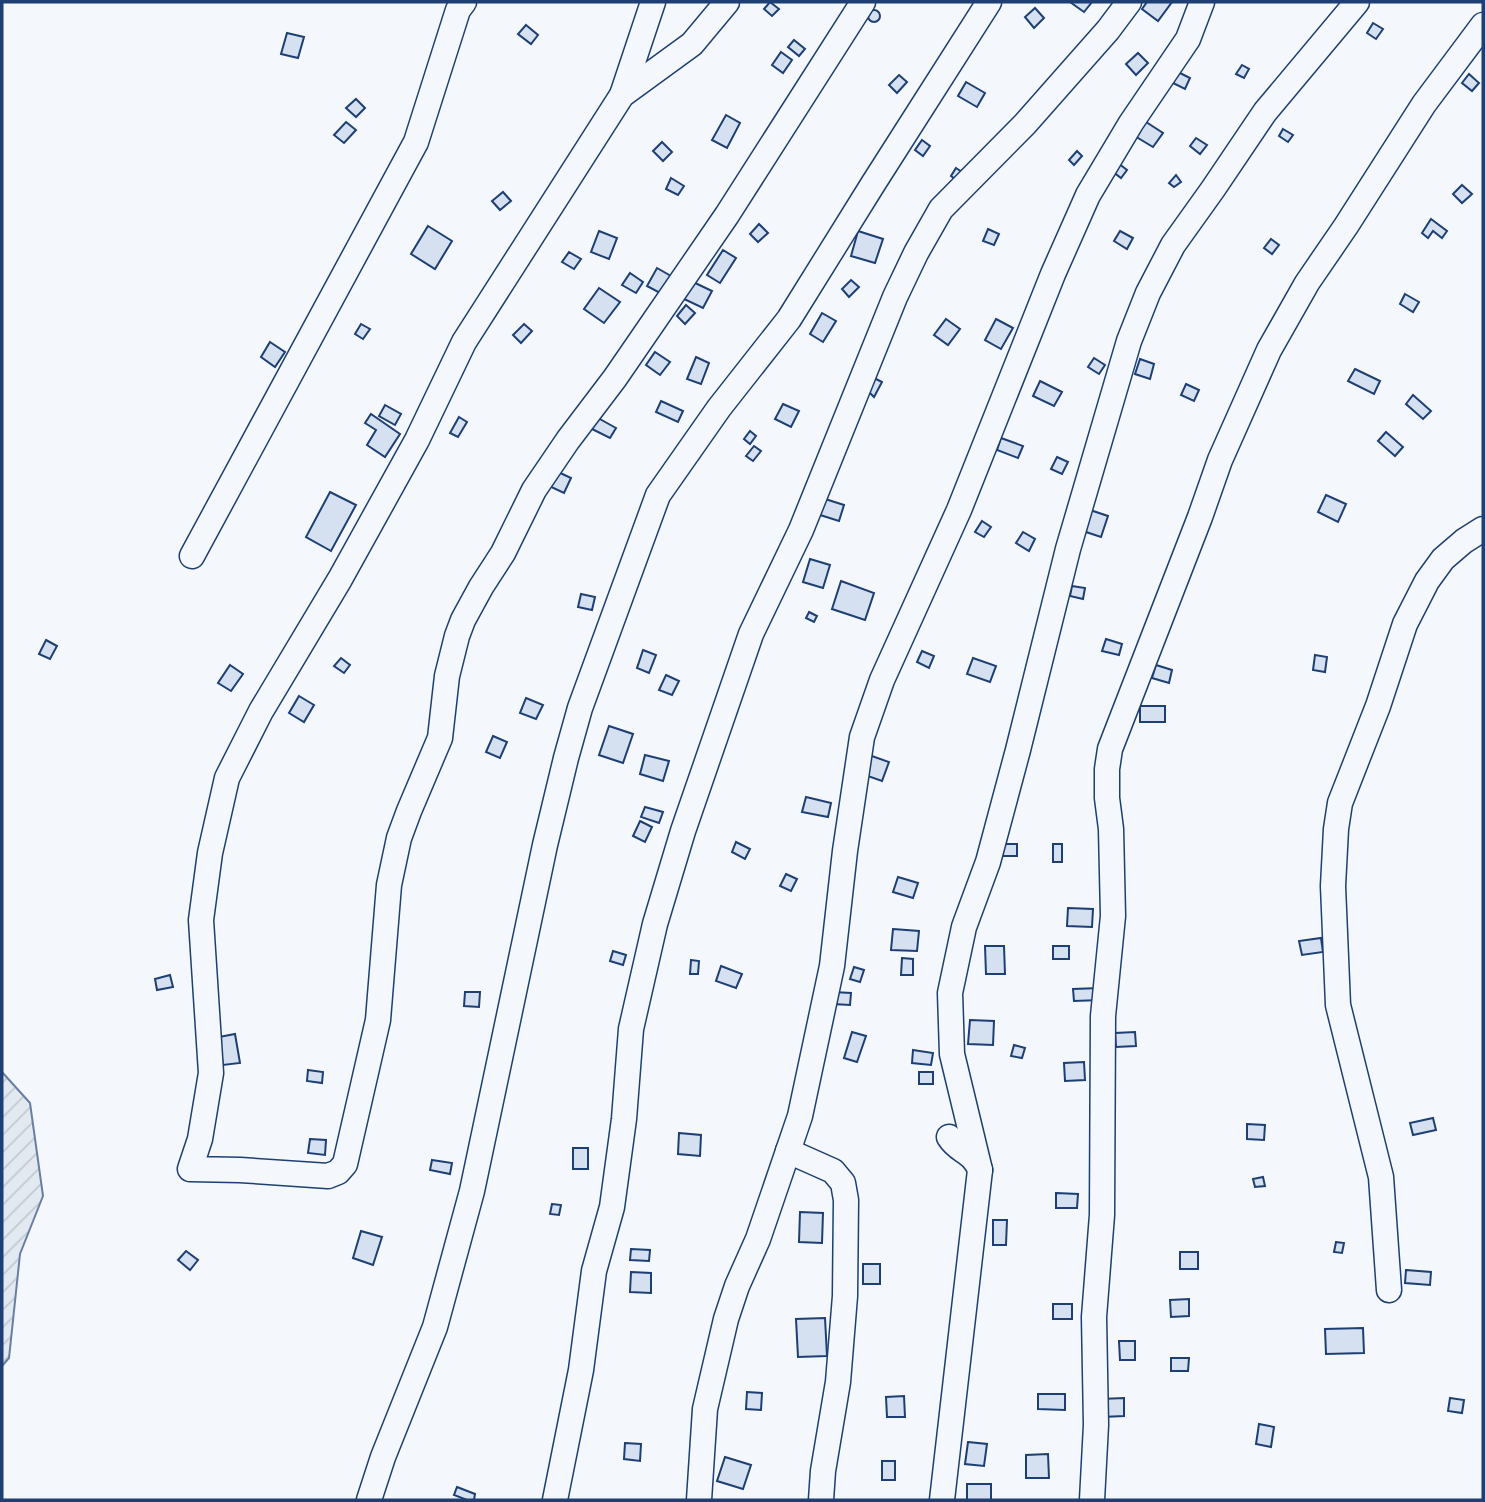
<svg xmlns="http://www.w3.org/2000/svg" width="1485" height="1502" viewBox="0 0 1485 1502" font-family="'Roboto Condensed',sans-serif">
<style>
.garden{fill:url(#garden-furrows);stroke:#687fa3;stroke-width:2}
.building{fill:#d5e0f0;stroke:#1d3f73;stroke-width:2}
.lines{fill:none;stroke-linecap:round;stroke-linejoin:round}
.minor-casing{stroke:#1d3f73;stroke-width:27}
.minor{stroke:#f4f7fb;stroke-width:24}
</style>
<defs>
<pattern id="garden-furrows" width="10" height="10" patternUnits="userSpaceOnUse" patternTransform="scale(1.75)"><rect width="10" height="10" fill="#e3e9f0"/><path d="M-1 1l2-2M0 10L10 0M9 11l2-2" fill="none" stroke="#c2c9d1"/></pattern>
</defs>
<rect width="100%" height="100%" fill="#f4f7fb"/>
<path class="garden" d="M2,1072L30,1103L43,1196L20,1254L9,1358L2,1366Z"/>
<g class="building">
<path d="M770,2L779,9L772,16L764,9Z"/>
<path d="M1070,2H1092L1084,12Z"/>
<path d="M1147,2H1172L1158,21L1142,9Z"/>
<path d="M1035,8L1044,18L1034,28L1025,17Z"/>
<circle cx="874" cy="16" r="6"/>
<path d="M1373,23L1383,29L1376,39L1367,33Z"/>
<path d="M526,25L538,35L531,44L518,34Z"/>
<path d="M287,33L304,37L298,58L281,54Z"/>
<path d="M794,40L805,49L799,56L788,47Z"/>
<path d="M781,52L792,60L783,73L772,65Z"/>
<path d="M1138,53L1148,63L1136,75L1126,64Z"/>
<path d="M1242,65L1249,69L1244,78L1236,74Z"/>
<path d="M1178,72L1190,78L1185,89L1173,83Z"/>
<path d="M1469,74L1479,83L1472,91L1462,83Z"/>
<path d="M899,75L907,82L897,93L889,85Z"/>
<path d="M966,82L985,93L977,107L958,96Z"/>
<path d="M356,99L365,108L356,117L346,108Z"/>
<path d="M726,115L740,123L727,148L712,140Z"/>
<path d="M1143,120L1163,133L1153,147L1133,135Z"/>
<path d="M346,122L356,130L344,143L334,135Z"/>
<path d="M1283,129L1293,135L1288,142L1279,136Z"/>
<path d="M1196,138L1207,145L1200,154L1190,146Z"/>
<path d="M922,140L930,146L923,156L915,150Z"/>
<path d="M662,142L672,152L663,161L653,151Z"/>
<path d="M1077,151L1082,156L1074,165L1069,160Z"/>
<path d="M1118,163L1127,170L1121,178L1112,171Z"/>
<path d="M956,168L965,174L959,182L951,176Z"/>
<path d="M1176,175L1181,182L1174,187L1169,183Z"/>
<path d="M671,178L684,186L678,195L666,189Z"/>
<path d="M1462,185L1472,194L1462,203L1453,194Z"/>
<path d="M503,192L511,201L500,210L492,201Z"/>
<path d="M1431,219L1447,231L1442,238L1433,231L1428,238L1422,233Z"/>
<path d="M759,224L768,233L758,242L750,234Z"/>
<path d="M428,226L452,241L435,269L411,254Z"/>
<path d="M988,229L999,234L994,245L983,241Z"/>
<path d="M599,231L617,238L609,259L591,252Z"/>
<path d="M858,231L883,239L875,263L851,256Z"/>
<path d="M1120,231L1133,238L1127,249L1114,241Z"/>
<path d="M1271,239L1279,245L1272,254L1264,248Z"/>
<path d="M723,250L736,258L720,283L707,275Z"/>
<path d="M569,252L581,259L574,269L562,262Z"/>
<path d="M657,268L671,276L660,293L647,286Z"/>
<path d="M630,273L643,282L636,293L622,285Z"/>
<path d="M851,280L859,287L849,297L842,289Z"/>
<path d="M691,281L712,291L703,308L682,298Z"/>
<path d="M599,288L620,302L604,323L584,309Z"/>
<path d="M1405,294L1419,302L1413,312L1400,304Z"/>
<path d="M686,305L695,313L685,324L677,316Z"/>
<path d="M822,313L836,321L823,342L810,334Z"/>
<path d="M946,319L960,329L948,345L934,335Z"/>
<path d="M996,319L1013,328L1001,349L985,340Z"/>
<path d="M361,324L370,329L363,339L355,334Z"/>
<path d="M524,324L532,331L521,343L513,335Z"/>
<path d="M270,342L285,352L275,367L261,357Z"/>
<path d="M655,352L670,362L660,375L646,365Z"/>
<path d="M696,357L709,363L701,384L687,379Z"/>
<path d="M1094,358L1105,365L1099,374L1088,367Z"/>
<path d="M1140,359L1154,364L1150,379L1135,374Z"/>
<path d="M1355,369L1380,381L1374,394L1348,381Z"/>
<path d="M872,377L882,382L874,397L866,389Z"/>
<path d="M1040,381L1062,392L1054,406L1033,396Z"/>
<path d="M1186,384L1199,390L1194,401L1181,395Z"/>
<path d="M1413,395L1431,411L1423,419L1406,404Z"/>
<path d="M661,401L683,411L678,422L656,412Z"/>
<path d="M783,404L799,411L791,427L775,419Z"/>
<path d="M385,405L401,414L395,425L379,416Z"/>
<path d="M371,414L400,434L385,457L367,445L376,430L365,423Z"/>
<path d="M459,417L467,422L458,437L450,433Z"/>
<path d="M598,418L616,428L610,438L592,429Z"/>
<path d="M750,431L756,436L750,444L744,439Z"/>
<path d="M1386,432L1403,447L1395,456L1378,441Z"/>
<path d="M1001,438L1023,446L1018,458L997,450Z"/>
<path d="M754,446L761,451L753,461L746,456Z"/>
<path d="M1057,457L1068,462L1062,474L1051,469Z"/>
<path d="M554,470L571,478L564,493L547,485Z"/>
<path d="M330,492L356,505L331,551L306,537Z"/>
<path d="M1326,495L1346,504L1338,522L1318,512Z"/>
<path d="M822,498L844,505L839,521L817,514Z"/>
<path d="M1090,510L1108,516L1101,537L1083,531Z"/>
<path d="M982,521L991,527L984,537L975,532Z"/>
<path d="M1023,532L1035,539L1029,551L1016,543Z"/>
<path d="M810,559L830,565L823,588L803,582Z"/>
<path d="M841,581L874,593L865,620L832,609Z"/>
<path d="M1072,586L1085,588L1083,599L1070,596Z"/>
<path d="M581,594L595,597L592,610L578,607Z"/>
<path d="M809,612L817,616L814,622L806,618Z"/>
<path d="M1106,639L1122,644L1119,655L1102,651Z"/>
<path d="M46,640L57,646L50,659L39,654Z"/>
<path d="M643,650L656,655L649,673L637,668Z"/>
<path d="M922,651L934,656L929,668L917,662Z"/>
<path d="M1315,655L1327,657L1325,672L1313,670Z"/>
<path d="M341,658L350,665L344,673L334,666Z"/>
<path d="M973,658L996,666L990,682L967,674Z"/>
<path d="M230,665L243,674L231,691L218,683Z"/>
<path d="M1156,665L1172,670L1169,683L1152,678Z"/>
<path d="M666,675L679,681L672,695L659,690Z"/>
<path d="M299,696L314,705L304,722L289,713Z"/>
<path d="M526,698L543,705L536,719L520,713Z"/>
<rect x="1140" y="706" width="25" height="16"/>
<path d="M609,726L633,734L623,763L599,755Z"/>
<path d="M493,736L507,742L500,758L486,752Z"/>
<path d="M645,755L669,761L663,781L640,774Z"/>
<path d="M869,755L889,762L882,781L862,774Z"/>
<path d="M806,797L831,803L828,817L802,812Z"/>
<path d="M645,807L663,812L659,823L641,817Z"/>
<path d="M640,821L652,827L645,842L633,836Z"/>
<path d="M736,842L750,849L745,859L732,852Z"/>
<rect x="1002" y="844" width="15" height="12"/>
<rect x="1053" y="844" width="9" height="18"/>
<path d="M786,874L797,879L791,891L780,886Z"/>
<path d="M898,877L918,883L913,898L893,892Z"/>
<path d="M1068,908L1093,909L1092,927L1067,926Z"/>
<path d="M893,929L919,931L917,951L891,950Z"/>
<path d="M1321,938L1323,952L1302,955L1299,941Z"/>
<path d="M985,946H1004L1005,974H986Z"/>
<rect x="1053" y="946" width="16" height="13"/>
<path d="M613,951L626,955L623,965L610,961Z"/>
<path d="M902,958L913,959V975H901Z"/>
<path d="M691,960L699,961L698,974H690Z"/>
<path d="M721,966L742,974L736,988L716,981Z"/>
<path d="M854,967L864,970L860,982L850,979Z"/>
<path d="M170,975L173,987L157,990L155,979Z"/>
<path d="M1100,988L1101,1000L1074,1001L1073,989Z"/>
<path d="M465,992H480L479,1007L464,1006Z"/>
<path d="M833,992L851,993L850,1005L833,1004Z"/>
<path d="M970,1020L994,1021L993,1045L968,1044Z"/>
<path d="M852,1032L866,1036L857,1062L844,1058Z"/>
<path d="M1135,1032L1136,1046L1116,1047L1115,1033Z"/>
<path d="M235,1034L240,1063L223,1065L219,1037Z"/>
<path d="M1014,1045L1025,1048L1022,1058L1011,1056Z"/>
<path d="M913,1050L933,1053L931,1065L912,1063Z"/>
<path d="M1084,1062L1085,1080L1065,1081L1064,1063Z"/>
<path d="M308,1070L323,1072L322,1083L307,1081Z"/>
<rect x="919" y="1072" width="14" height="12"/>
<path d="M1433,1118L1436,1130L1413,1135L1410,1123Z"/>
<path d="M1247,1124L1265,1125L1264,1140L1247,1139Z"/>
<path d="M679,1133L701,1135L700,1156L678,1154Z"/>
<path d="M310,1139L326,1140L325,1155L308,1153Z"/>
<rect x="573" y="1148" width="15" height="21"/>
<path d="M432,1160L452,1163L450,1174L430,1170Z"/>
<path d="M1263,1177L1265,1186L1255,1187L1253,1179Z"/>
<path d="M1056,1193L1078,1194L1077,1208H1056Z"/>
<path d="M552,1204L561,1205L559,1215L550,1214Z"/>
<path d="M800,1212L823,1213L822,1243L799,1242Z"/>
<path d="M993,1220H1007L1006,1245H993Z"/>
<path d="M361,1231L382,1237L373,1265L353,1258Z"/>
<path d="M1336,1242L1344,1243L1342,1253L1334,1252Z"/>
<path d="M631,1249L650,1250L649,1261L630,1260Z"/>
<path d="M186,1251L198,1260L190,1270L178,1260Z"/>
<rect x="1180" y="1252" width="18" height="17"/>
<rect x="863" y="1264" width="17" height="20"/>
<path d="M1406,1270L1431,1272L1430,1285L1405,1283Z"/>
<path d="M631,1272L651,1273V1293L630,1292Z"/>
<path d="M1189,1299V1316L1171,1317L1170,1300Z"/>
<rect x="1053" y="1304" width="19" height="15"/>
<path d="M825,1318L827,1356L798,1357L796,1319Z"/>
<path d="M1363,1328L1364,1353L1326,1354L1325,1329Z"/>
<path d="M1119,1341H1135V1360H1120Z"/>
<path d="M1171,1358H1189L1188,1371H1171Z"/>
<path d="M747,1392L762,1393L761,1410L746,1409Z"/>
<path d="M1038,1394H1065V1410L1038,1409Z"/>
<path d="M904,1396L905,1417H887L886,1397Z"/>
<path d="M1124,1398V1416L1102,1417L1101,1399Z"/>
<path d="M1450,1398L1464,1400L1462,1413L1448,1411Z"/>
<path d="M1259,1424L1274,1427L1271,1447L1256,1444Z"/>
<path d="M968,1442L987,1444L984,1466L965,1464Z"/>
<path d="M625,1443L641,1444L640,1461L624,1459Z"/>
<path d="M1048,1454L1049,1478H1026V1455Z"/>
<path d="M725,1457L751,1465L743,1489L717,1481Z"/>
<rect x="882" y="1461" width="13" height="19"/>
<rect x="967" y="1484" width="24" height="16"/>
<path d="M457,1487L475,1494L474,1500H467L454,1495Z"/>
</g>
<g class="lines">
<defs>
<g id="minor">
<path d="M727,2L692,44L622,95L464,342L417,440L340,579L261,711L227,778L210,853L201,920L211,1073L200,1139L190,1169L240,1170L328,1176L338,1172L345,1164L378,1020L389,885L399,838L409,811L440,738L447,676L457,636L463,620L481,587L503,553L534,490L568,440L615,378L727,215L863,2"/>
<path d="M622,95L653,2"/>
<path d="M192,556L416,142L458,10L464,2"/>
<path d="M788,1151L833,1171L843,1183L846,1200L845,1296L838,1382L823,1471L821,1500"/>
<path d="M980,1170L952,1054L950,993L964,927L988,862L1018,750L1068,549L1129,341L1148,293L1173,245L1213,189L1265,112L1357,2"/>
<path d="M1389,1290L1381,1177L1338,1005L1333,886L1336,829L1340,803L1378,706L1405,624L1427,581L1443,559L1464,541L1483,529"/>
<path d="M369,1500L383,1457L435,1327L472,1191L545,845L566,758L580,708L658,495L719,408L789,319L873,184L989,2"/>
<path d="M555,1500L581,1370L594,1271L612,1207L624,1119L631,1029L655,924L683,831L751,634L801,530L895,297L916,253L941,209L1025,124L1108,30L1129,2"/>
<path d="M699,1500L705,1409L726,1319L737,1286L758,1239L800,1116L832,966L845,851L862,737L882,680L959,510L1053,274L1088,195L1131,123L1188,39L1202,2"/>
<path d="M942,1500L980,1170C972,1150 959,1153 949,1137"/>
<path d="M1092,1500L1096,1425L1094,1317L1102,1215L1103,1016L1113,916L1111,829L1107,798V769L1110,749L1200,517L1220,460L1269,350L1307,283L1346,226L1424,104L1483,25"/>
</g>
</defs>
<use href="#minor" class="minor-casing"/>
<use href="#minor" class="minor"/>
</g>
<rect width="1485" height="1502" fill="none" stroke="#1d3f73" stroke-width="7"/>
</svg>
